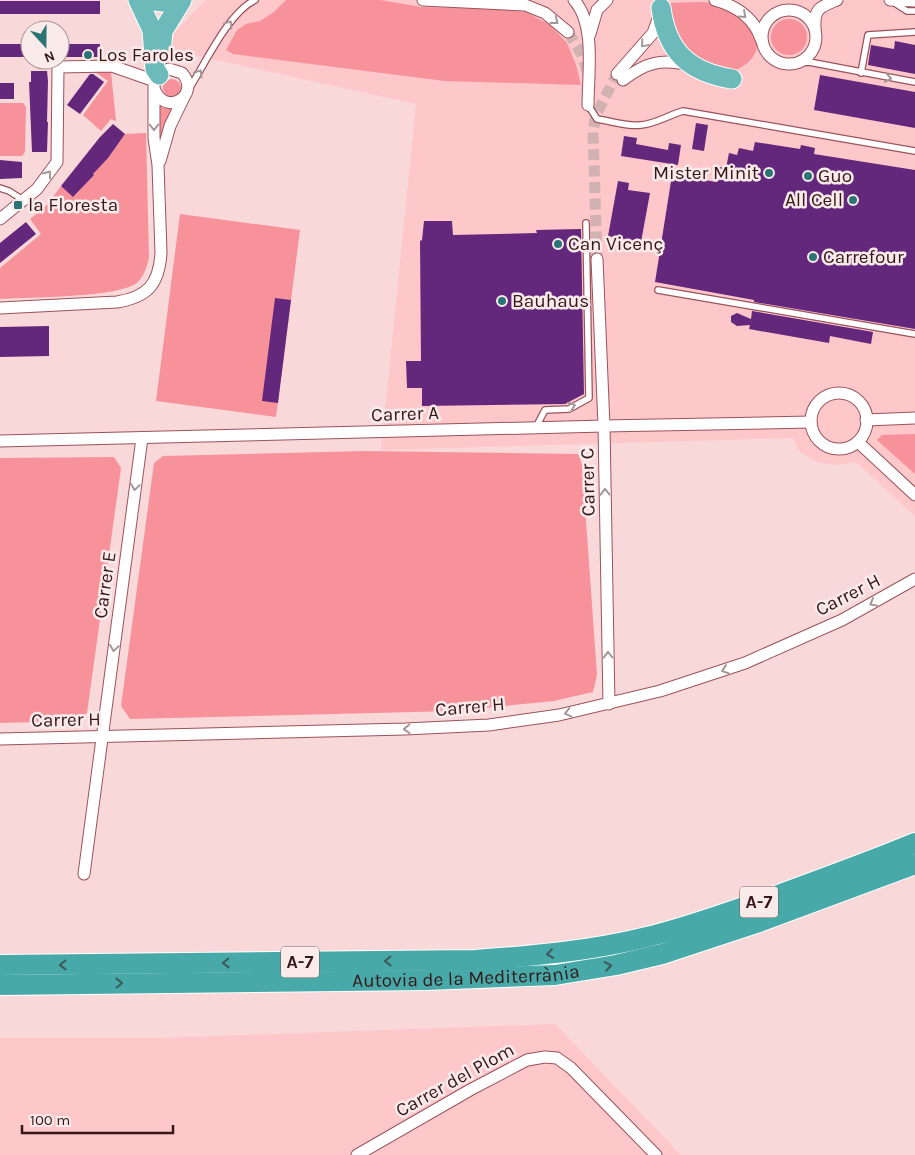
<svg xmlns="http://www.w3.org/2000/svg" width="915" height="1155" viewBox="0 0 915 1155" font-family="Karla,sans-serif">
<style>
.built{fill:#fec7ca}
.green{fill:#f7929b}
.building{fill:#63277c}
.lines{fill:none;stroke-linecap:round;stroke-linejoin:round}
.minor-tunnel{stroke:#d2b1b3;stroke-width:11;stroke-dasharray:11 5.5;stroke-linecap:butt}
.service-casing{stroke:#9a535a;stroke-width:8}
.minor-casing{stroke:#9a535a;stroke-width:13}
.trunk-casing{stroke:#fff;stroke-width:21}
.motorway-casing{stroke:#fff;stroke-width:22}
.service{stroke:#fff;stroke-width:5.5}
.minor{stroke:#fff;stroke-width:11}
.trunk{stroke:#6cbaba;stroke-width:19}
.motorway{stroke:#47a9a8;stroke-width:20}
.oneway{stroke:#a49798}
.oneway2{stroke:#3d595a}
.poi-dot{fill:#2a7574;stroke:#fbeaea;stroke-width:2}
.labels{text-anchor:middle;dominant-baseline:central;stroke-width:5;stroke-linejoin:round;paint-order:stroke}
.shield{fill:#fbeaea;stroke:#705658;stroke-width:1}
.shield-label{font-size:18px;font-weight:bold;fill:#35171a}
.poi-label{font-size:19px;fill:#35171a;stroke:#fbeaea;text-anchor:start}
.street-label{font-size:19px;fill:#35171a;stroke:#fbeaea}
</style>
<rect width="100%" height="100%" fill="#f9d8d9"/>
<g class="built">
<path d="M206,0H915V516L856,462L837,465L817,462L800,452L793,438L381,450L416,104L166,49V41Z"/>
<path d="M555,1024L681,1155H0V1038H159Z"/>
</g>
<g class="green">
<path d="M286,0H380L421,7L497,9L526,12L550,25L567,43L576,65L581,85L445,81L233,54L226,50L237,30L246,24L260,21L274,12Z"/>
<path d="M670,3C686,3 704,0 719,5C730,8 737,14 744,22C750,28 756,36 757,45C757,59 739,73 725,71C719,70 701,63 696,59C694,57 691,53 689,51C675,34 670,25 670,3Z"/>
<circle cx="789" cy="37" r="18"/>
<path d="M95,72H111L116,121L111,119L101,131L83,115L108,81Z"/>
<circle cx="172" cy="88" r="9"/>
<path d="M0,103H23L26,107L25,152L22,156H0Z"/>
<path d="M158,104L163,108L175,109L160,141Z"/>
<path d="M146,133L149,258C147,266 144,276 138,282C121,298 27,297 0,299V268L41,234L30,219L47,205L61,186L74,196L93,175V174L108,157L125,134Z"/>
<path d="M180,214L300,230L276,417L156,401Z"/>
<path d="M915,434V474L877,440L882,435Z"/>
<path d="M365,451L578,454L582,464L597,675L593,692L554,701L454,711L130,719L121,706L154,463L163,456Z"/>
<path d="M114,457L121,468L87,713L75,721L0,723V458Z"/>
</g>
<g class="building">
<rect x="0" y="1" width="100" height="13"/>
<path d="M895,41L915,45V74L868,65L871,45L894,49Z"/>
<rect x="0" y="44" width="30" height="13"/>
<rect x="60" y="44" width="40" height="13"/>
<path d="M31,71H47L48,81L47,122H48L47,152H32L29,82H31Z"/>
<path d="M90,74H93L104,82L80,114L67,105Z"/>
<path d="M820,75L915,92V128L814,110Z"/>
<rect x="0" y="83" width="14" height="16"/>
<path d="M696,123L708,125L704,151L692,149Z"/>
<path d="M113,124L125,134L108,158L93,174L94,175L73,197L61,186L100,137Z"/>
<path d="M624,136L637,138L636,144L668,150L669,143L681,145L678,165L621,156Z"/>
<path d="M755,142L800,149L801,145L815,148L814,154L915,170V329L754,302V300L655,282L672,175L717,182L719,167L726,168L729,153L737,155L739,148L753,151Z"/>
<path d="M0,160L22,162V178L0,179Z"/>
<path d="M618,181L629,183L628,190L650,193L641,242L608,236Z"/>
<path d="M424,221H452L453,235L537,233L536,230L581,229L584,394L565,404L422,406V388H407L406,361H421L420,241L422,240Z"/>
<path d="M26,222L36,234L0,263V243Z"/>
<path d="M275,298L291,300L278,403L262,401Z"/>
<path d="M752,311L873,332L871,344L830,336L829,343L749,329L750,325L737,326L731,322V316L737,313L751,319Z"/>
<path d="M49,326V356L0,357V327Z"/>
</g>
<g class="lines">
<g class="minor-tunnel">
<path d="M568,32L581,53L588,73"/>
<path d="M597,259L593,132L596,115L617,74"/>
</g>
<defs>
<g id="service">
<path d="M893,2L907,11H915"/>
<path d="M796,63L809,62L915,82"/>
<path d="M861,73L868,35L915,32"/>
<path d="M189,89C205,64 228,13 255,0"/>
<path d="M588,105L597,119C611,121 627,127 641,125C655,124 669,115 683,111L915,151"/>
<path d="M0,188L9,191L23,200"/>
<path d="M658,290L915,334"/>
<path d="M536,427L545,410L569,409L589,398L586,223"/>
</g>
<g id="minor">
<path d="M423,0L525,5L545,13L568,32"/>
<path d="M574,0C596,24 588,74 588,105"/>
<path d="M715,0C736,6 754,18 761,39"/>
<path d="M890,0L915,1"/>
<circle cx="789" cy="37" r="27"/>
<path d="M815,28C814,8 820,7 837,0"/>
<path d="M590,34L597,10L607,0"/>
<path d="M617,74L653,33L660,14"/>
<path d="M623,80C645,63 661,58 689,65"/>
<path d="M160,161L170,126L184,97"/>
<path d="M0,219L37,189L57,162L58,67L112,66L155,81"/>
<path d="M597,259L604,426L609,704"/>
<path d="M0,308L117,302C148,297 159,284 161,253L158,165L154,138V85C156,76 161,71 169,69L182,73C202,96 164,118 154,88"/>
<circle cx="839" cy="421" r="28"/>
<path d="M866,420L915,418"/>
<path d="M0,441L604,426L811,422"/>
<path d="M858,442L915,495"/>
<path d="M0,739L405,729L489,725L559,715L660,691L745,663L842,620L915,579"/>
<path d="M84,874L142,438"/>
<path d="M357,1155L470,1090L527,1060L545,1057L557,1058L571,1068L656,1155"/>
</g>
<g id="trunk">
<path d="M138,0L152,30L155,69L159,75"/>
<path d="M147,0L163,2L175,0"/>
<path d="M661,8C667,52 689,72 732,79"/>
<path d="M161,53L163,31L182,0"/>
</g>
<g id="motorway">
<path d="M0,965L475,960C532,956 591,951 647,937C685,928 722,914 759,902C811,883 864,864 915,843"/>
<path id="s1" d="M0,985L426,980L555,975L616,965L662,954L756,923L915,864"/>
</g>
</defs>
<use href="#service" class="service-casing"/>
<use href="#minor" class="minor-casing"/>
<use href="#trunk" class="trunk-casing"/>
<use href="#motorway" class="motorway-casing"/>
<use href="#service" class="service"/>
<use href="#minor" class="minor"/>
<use href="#trunk" class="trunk"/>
<use href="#motorway" class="motorway"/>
</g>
<defs><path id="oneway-chevron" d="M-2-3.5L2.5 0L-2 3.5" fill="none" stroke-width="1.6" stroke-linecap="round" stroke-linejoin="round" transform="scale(1.25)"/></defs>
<g class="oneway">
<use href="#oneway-chevron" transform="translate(743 15) rotate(42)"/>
<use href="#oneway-chevron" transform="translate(555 21) rotate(38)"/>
<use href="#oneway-chevron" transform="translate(229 24) rotate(-56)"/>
<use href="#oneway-chevron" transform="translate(644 44) rotate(131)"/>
<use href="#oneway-chevron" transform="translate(199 73) rotate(-58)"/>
<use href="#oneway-chevron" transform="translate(888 78) rotate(10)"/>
<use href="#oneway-chevron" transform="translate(154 127) rotate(90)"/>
<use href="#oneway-chevron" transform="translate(48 174) rotate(-54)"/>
<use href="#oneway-chevron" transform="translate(572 406) rotate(-21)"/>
<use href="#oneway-chevron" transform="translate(135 487) rotate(98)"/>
<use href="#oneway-chevron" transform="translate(605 492) rotate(-91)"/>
<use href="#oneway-chevron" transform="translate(873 603) rotate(151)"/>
<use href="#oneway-chevron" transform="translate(114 648) rotate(98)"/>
<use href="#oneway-chevron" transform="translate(608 655) rotate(-91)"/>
<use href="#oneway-chevron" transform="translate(725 670) rotate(162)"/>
<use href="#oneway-chevron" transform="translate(568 713) rotate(167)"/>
<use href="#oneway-chevron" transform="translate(407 729) rotate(178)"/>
</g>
<g class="oneway2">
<use href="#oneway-chevron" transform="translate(550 954) rotate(172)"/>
<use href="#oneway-chevron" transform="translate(388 961) rotate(179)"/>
<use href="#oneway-chevron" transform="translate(226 963) rotate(179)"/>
<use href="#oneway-chevron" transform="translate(63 965) rotate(179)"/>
<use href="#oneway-chevron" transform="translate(608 966) rotate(-10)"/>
<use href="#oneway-chevron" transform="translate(119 983) rotate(-1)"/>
</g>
<g class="poi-dot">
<circle cx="88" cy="55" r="5"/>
<circle cx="769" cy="173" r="5"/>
<circle cx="808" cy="176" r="5"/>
<circle cx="853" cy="200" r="5"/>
<rect x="13" y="200" width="10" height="10" rx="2.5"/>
<circle cx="558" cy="244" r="5"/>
<circle cx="813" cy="257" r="5"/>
<circle cx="502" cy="301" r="5"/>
</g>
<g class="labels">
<g class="shield">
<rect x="740" y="886.5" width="38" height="31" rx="4"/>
<rect x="281" y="946.5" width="38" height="31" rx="4"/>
</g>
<g class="shield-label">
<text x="759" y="902">A-7</text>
<text x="300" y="962">A-7</text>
</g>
<g class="poi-label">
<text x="98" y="55">Los Faroles</text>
<text x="759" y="173" text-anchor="end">Mister Minit</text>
<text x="818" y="176">Guo</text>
<text x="843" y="200" text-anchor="end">All Cell</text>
<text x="28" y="205">la Floresta</text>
<text x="568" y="244">Can Vicenç</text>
<text x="823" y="257">Carrefour</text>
<text x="512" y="301">Bauhaus</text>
</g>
<g class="street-label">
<text transform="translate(405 414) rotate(-2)">Carrer A</text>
<text transform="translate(588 482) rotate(-91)">Carrer C</text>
<text transform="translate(105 585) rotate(-82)">Carrer E</text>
<text transform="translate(848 595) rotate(-27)">Carrer H</text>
<text transform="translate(470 707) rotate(-5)">Carrer H</text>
<text transform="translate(66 720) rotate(-1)">Carrer H</text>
<text stroke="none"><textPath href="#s1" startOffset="466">Autovia de la Mediterrània</textPath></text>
<text transform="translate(455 1080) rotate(-29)">Carrer del Plom</text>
</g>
</g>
<g transform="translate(45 45) rotate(159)"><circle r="24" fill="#fbeaea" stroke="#ac9697"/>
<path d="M0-4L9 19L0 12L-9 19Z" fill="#2a7574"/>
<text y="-8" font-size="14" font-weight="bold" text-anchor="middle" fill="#35171a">N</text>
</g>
<path d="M22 1125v8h151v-8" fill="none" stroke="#35171a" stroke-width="2.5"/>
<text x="30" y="1125" font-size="15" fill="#35171a" stroke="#fbeaea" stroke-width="4" paint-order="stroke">100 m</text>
</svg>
